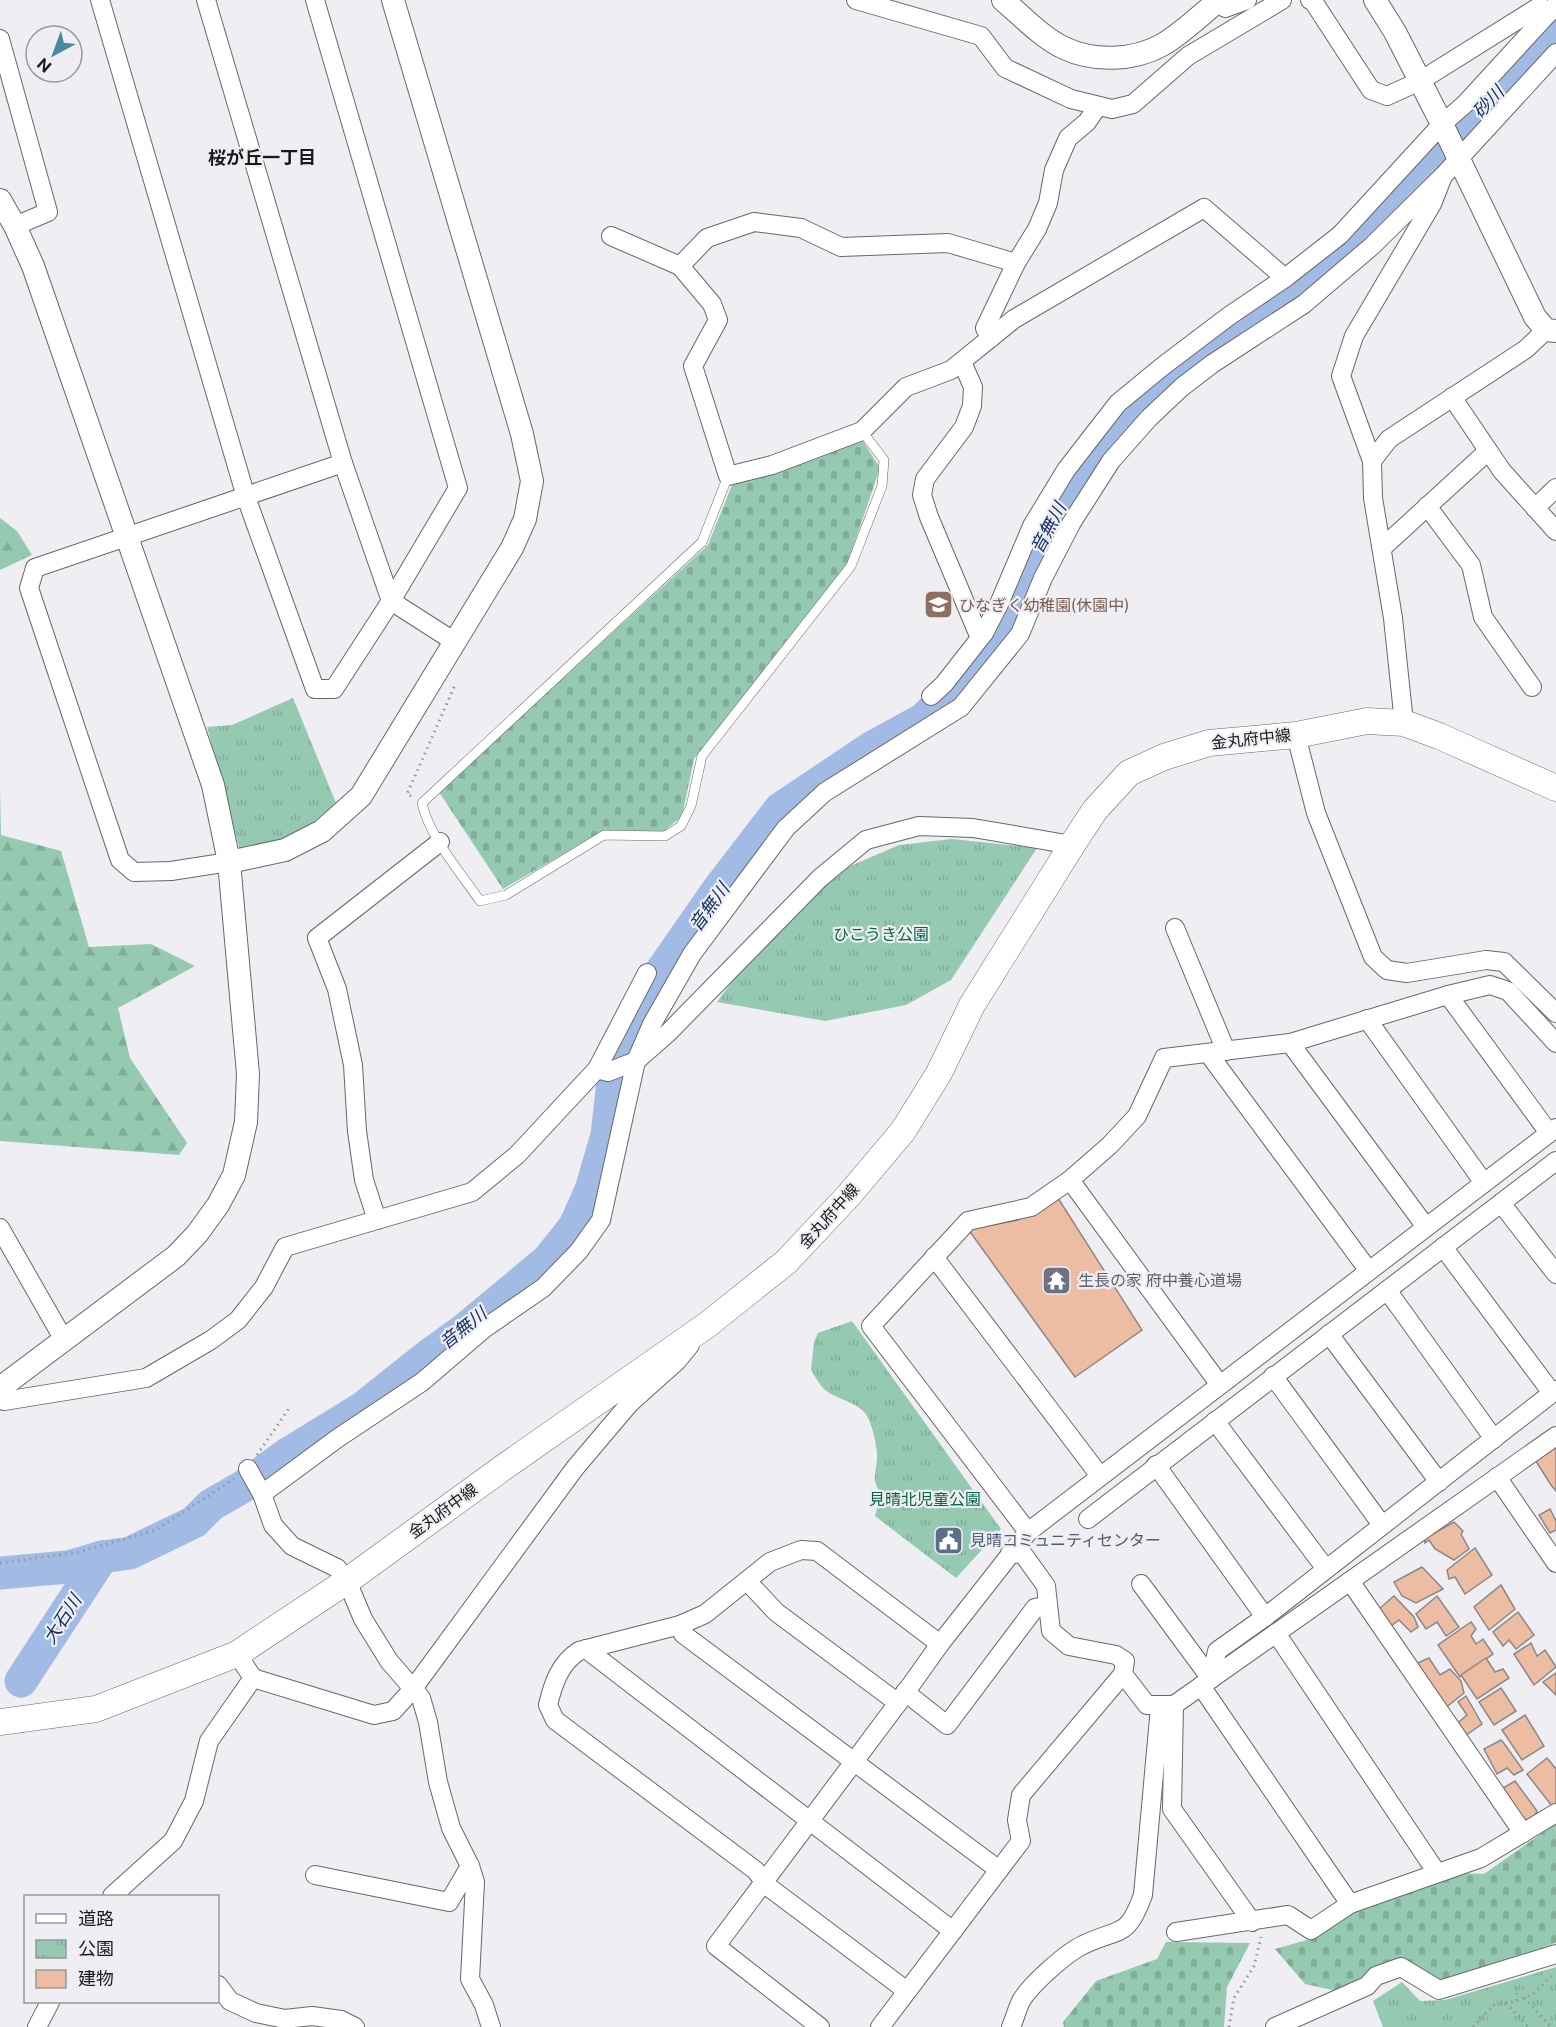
<svg xmlns="http://www.w3.org/2000/svg" width="1556" height="2027" viewBox="0 0 1556 2027" font-family="'Public Sans','Noto Sans JP',sans-serif">
<style>
.forest{fill:url(#forest-firs)}
.cemetery{fill:url(#cemetery-stones)}
.park{fill:url(#park-tufts)}
.lines{fill:none;stroke-linecap:round;stroke-linejoin:round}
.river{stroke:#a1bbe4;stroke-width:33}
.building{fill:#ecbda3;stroke:#8c8887;stroke-width:1.5}
.service-casing{stroke:#68676a;stroke-width:10}
.minor-casing{stroke:#68676a;stroke-width:20}
.tertiary-casing{stroke:#68676a;stroke-width:24}
.secondary-casing{stroke:#68676a;stroke-width:27}
.path{stroke:#979699;stroke-width:3;stroke-dasharray:1.5 4.5;stroke-linecap:butt}
.service{stroke:#fff;stroke-width:9}
.minor{stroke:#fff;stroke-width:18}
.tertiary{stroke:#fff;stroke-width:22}
.secondary{stroke:#fff;stroke-width:26}
.labels{text-anchor:middle;dominant-baseline:central;stroke-width:4.5;stroke-linejoin:round;paint-order:stroke}
.education-label{font-size:16px;fill:#785e54;stroke:#efeef2;text-anchor:start}
.street-label{font-size:16px;fill:#19181a;stroke:#efeef2}
.park-label{font-size:16px;fill:#046648;stroke:#efeef2}
.worship-label{font-size:16px;fill:#5b616d;stroke:#efeef2;text-anchor:start}
.service-label{font-size:16px;fill:#4e5e75;stroke:#efeef2;text-anchor:start}
.water-label{font-size:18px;font-style:italic;fill:#133263;stroke:#efeef2}
.neighbourhood-label{font-size:18px;font-weight:bold;fill:#19181a;stroke:#efeef2}
</style>
<defs>
<pattern id="forest-firs" width="22" height="20" patternUnits="userSpaceOnUse" patternTransform="scale(1.5)"><rect width="22" height="20" fill="#95c9b1"/><path d="M5 1l3.5 6h-7zM16 11l3.5 6h-7z" fill="#80ac98"/></pattern>
<pattern id="cemetery-stones" width="16" height="16" patternUnits="userSpaceOnUse" patternTransform="scale(1.5)"><rect width="16" height="16" fill="#95c9b1"/><path d="M2 7V4a2 2 0 0 1 4 0v3zM10 15v-3a2 2 0 0 1 4 0v3z" fill="#80ac98"/></pattern>
<pattern id="park-tufts" width="24" height="20" patternUnits="userSpaceOnUse" patternTransform="scale(1.5)"><rect width="24" height="20" fill="#95c9b1"/><path d="M3 7l-1-3M5 7V3M7 7l1-3M15 17l-1-3M17 17v-4M19 17l1-3" fill="none" stroke="#80ac98"/></pattern>
</defs>
<rect width="100%" height="100%" fill="#efeef2"/>
<g class="forest">
<path d="M0,518L17,531L32,555L0,570Z"/>
<path d="M0,787L1,835L61,851L89,947L151,944L195,966L118,1008L130,1058L187,1143L179,1155L0,1141Z"/>
</g>
<g class="cemetery">
<path d="M861,438L880,468L847,565L694,759L682,816L664,831H603L503,889L439,792L708,545L734,480Z"/>
<path d="M1556,1823V1943L1442,1983L1403,1958L1341,1992L1305,1984L1275,1949L1314,1938L1357,1909L1455,1873L1484,1874Z"/>
<path d="M1166,1942L1250,1943L1227,1987L1224,2027H1064L1063,2022L1096,1981L1157,1959Z"/>
</g>
<g class="park">
<path d="M293,698L336,803L292,840L240,851L207,727L232,725Z"/>
<path d="M952,839L1037,848L951,980L906,1005L825,1021L717,1002L747,961L839,871L899,845Z"/>
<path d="M852,1321L1001,1529L956,1578L875,1516L881,1493C870,1478 877,1473 877,1457C878,1448 871,1419 865,1413C855,1401 835,1399 824,1389C819,1384 815,1376 811,1370L814,1342L818,1333Z"/>
<path d="M1556,1967V2027H1383L1373,2001L1402,1982L1420,2001L1445,2000Z"/>
</g>
<g class="lines">
<g class="river">
<path d="M0,1573L68,1567L102,1557L130,1553L194,1522L211,1505L244,1486L286,1455L364,1407L428,1356L464,1330L548,1260L575,1226L591,1190L607,1135L613,1082L637,1019L658,976L720,887L780,809L871,748L924,719L986,653L1017,603L1037,540L1083,465L1132,408L1345,244L1419,175L1556,28"/>
<path d="M21,1681L102,1557"/>
</g>
</g>
<g class="building">
<path d="M1056,1195L1142,1330L1075,1377L968,1229L1018,1220Z"/>
<path d="M1556,1443V1491L1551,1485L1534,1458Z"/>
<path d="M1550,1509L1556,1521V1530L1550,1533L1539,1515Z"/>
<path d="M1454,1522L1463,1531L1461,1534L1469,1549L1454,1560L1435,1549L1429,1540L1425,1543L1424,1539Z"/>
<path d="M1475,1548L1492,1575L1465,1594L1455,1577L1449,1579L1447,1570Z"/>
<path d="M1422,1567L1443,1589L1416,1603L1402,1596L1394,1582Z"/>
<path d="M1501,1585L1515,1609L1489,1630L1474,1607Z"/>
<path d="M1394,1596L1414,1617L1418,1627L1411,1632L1399,1620L1391,1626L1379,1609Z"/>
<path d="M1437,1596L1459,1627L1446,1636L1437,1622L1426,1629L1416,1614Z"/>
<path d="M1518,1612L1534,1635L1516,1649L1509,1640L1503,1646L1493,1632Z"/>
<path d="M1471,1622L1476,1629L1471,1636L1476,1644L1483,1639L1493,1654L1460,1677L1438,1645Z"/>
<path d="M1531,1643L1537,1656L1545,1650L1556,1667L1534,1685L1514,1654Z"/>
<path d="M1429,1658L1440,1675L1450,1669L1461,1681L1464,1693L1444,1709L1411,1666Z"/>
<path d="M1486,1658L1495,1672L1503,1669L1509,1678L1477,1699L1461,1675Z"/>
<path d="M1556,1673V1695L1543,1682Z"/>
<path d="M1501,1688L1516,1711L1494,1725L1479,1702Z"/>
<path d="M1466,1696L1482,1724L1462,1738L1453,1727L1467,1715L1458,1702Z"/>
<path d="M1525,1715L1544,1746L1522,1760L1502,1730Z"/>
<path d="M1501,1740L1503,1742L1523,1770L1514,1775L1507,1768L1497,1774L1484,1749Z"/>
<path d="M1547,1758L1556,1769V1803L1552,1806L1527,1774Z"/>
<path d="M1515,1781L1537,1811L1534,1818L1524,1825L1498,1791Z"/>
</g>
<g class="lines">
<defs>
<path id="service" d="M728,476L702,542L422,803C429,836 460,872 480,901L506,895L604,835L665,836L681,826L691,806L702,756L851,566L882,486L884,460L862,431"/>
<g id="minor">
<path d="M100,0L246,497L315,689H334L391,601L458,488L315,0"/>
<path d="M206,0L343,463L391,601L455,642"/>
<path d="M856,0L981,36L1005,68L1071,99L1112,109L1133,104L1188,56L1282,0"/>
<path d="M1310,0L1313,1L1371,90L1387,96L1420,81L1540,6L1548,14"/>
<path d="M1218,1L1225,8L1247,0"/>
<path d="M0,39L48,212L15,226"/>
<path d="M611,236L680,266L712,304L718,320L693,366L728,476L772,465L862,431L906,387L951,370L1014,319L1204,208L1285,278"/>
<path d="M680,266L707,238L754,222L801,228L841,247L948,243L1016,263"/>
<path d="M991,338L985,328L1016,263L1037,229L1048,203L1054,170L1068,138L1087,122L1098,106"/>
<path d="M962,362L973,387L972,406L964,427L925,479L922,495L929,517L977,631L984,633"/>
<path d="M1452,397L1502,471L1556,531"/>
<path d="M1372,461L1341,376L1354,336L1432,204L1443,176L1556,53"/>
<path d="M1427,506L1471,565L1483,617L1532,687"/>
<path d="M1535,508L1556,488"/>
<path d="M1382,548L1488,451"/>
<path d="M931,696L944,684L984,633L999,604L1032,526L1066,470L1118,403L1163,366L1229,316L1285,278L1340,235L1442,124L1465,104L1556,5"/>
<path d="M1404,723L1393,618L1373,498L1372,461L1389,439L1526,349L1546,330"/>
<path d="M1296,735L1316,813L1373,957L1387,970L1407,973L1486,960L1504,962L1556,1013"/>
<path d="M229,862L171,871L134,872L120,860L29,588L35,568L343,463"/>
<path d="M1175,928L1226,1051"/>
<path d="M1448,995L1549,1133"/>
<path d="M1367,1019L1484,1183"/>
<path d="M1290,1043L1426,1227"/>
<path d="M1208,1053L1369,1271"/>
<path d="M597,1069L608,1072L636,1061L668,1033L820,878L866,840L919,826L973,828L1072,845"/>
<path d="M1070,1180L1220,1385"/>
<path d="M1501,1203L1556,1274"/>
<path d="M377,1220L364,1180L357,1131L353,1065L337,989L317,938L440,842"/>
<path d="M0,1228L64,1340"/>
<path d="M1443,1247L1552,1393"/>
<path d="M934,1257L1100,1476"/>
<path d="M1387,1290L1494,1439"/>
<path d="M1329,1334L1439,1482"/>
<path d="M1273,1376L1382,1525"/>
<path d="M0,1397L4,1401L146,1378L211,1340L238,1320L264,1287L285,1247L472,1192L517,1155L597,1069L647,973"/>
<path d="M1215,1421L1326,1569"/>
<path d="M1156,1465L1265,1617"/>
<path d="M248,1469L262,1494L273,1525L292,1546L337,1568L347,1581L363,1619L389,1661L421,1698L428,1722L438,1782L451,1828L470,1866L475,1882L470,1979L484,2005L491,2027"/>
<path d="M1497,1477L1556,1563"/>
<path d="M262,1494L338,1438L422,1382L485,1328L543,1288L579,1251L601,1220L636,1061L652,1024L692,954L786,828L825,792L961,707L1020,634L1043,578L1072,522L1111,461L1149,418L1182,387L1212,364L1304,304L1372,246L1443,176"/>
<path d="M1088,1519L1556,1161"/>
<path d="M1028,1532L871,1326L968,1221L1031,1207L1070,1180L1110,1145L1137,1116L1164,1058L1290,1043L1448,995L1490,985L1508,991L1556,1043"/>
<path d="M747,1581L776,1612L898,1703"/>
<path d="M1350,1581L1523,1833"/>
<path d="M1141,1584L1211,1679"/>
<path d="M680,1625L683,1634L999,1870"/>
<path d="M1276,1633L1437,1873"/>
<path d="M586,1649L953,1931"/>
<path d="M1123,1674L1147,1705H1174L1556,1436"/>
<path d="M253,1678L374,1715L393,1711L412,1690L575,1468L630,1403L677,1361L690,1345"/>
<path d="M1211,1679L1217,1651L1265,1617L1556,1390"/>
<path d="M1201,1686L1350,1904"/>
<path d="M905,1692L947,1725L1035,1608L1048,1606"/>
<path d="M1174,1705L1172,1809L1252,1922"/>
<path d="M315,1875L449,1902L470,1866"/>
<path d="M112,1896L173,1841L194,1801L209,1741L253,1678L237,1654"/>
<path d="M1176,1932L1288,1915L1311,1930L1350,1904L1481,1858L1556,1813"/>
<path d="M218,1985L230,2001L256,2013L285,2019L312,2016L341,2020L355,2027"/>
<path d="M907,1991L770,1888L755,1870L555,1720L548,1705C553,1684 560,1663 579,1651L680,1625L705,1614L770,1562L801,1550L817,1551L940,1644"/>
<path d="M37,2027L50,2002"/>
<path d="M820,2027L716,1946L898,1703L940,1644L1028,1532L1556,1128"/>
<path d="M880,2027L1021,1841L1017,1820L1021,1795L1123,1674L1125,1661L1116,1655L1069,1646L1051,1631L1046,1586L1023,1554L1010,1553"/>
<path d="M1011,2027C1015,2018 1017,2009 1021,2001C1030,1985 1066,1953 1083,1945C1119,1927 1127,1940 1143,1895L1160,1707"/>
<path d="M1275,2027L1367,1986L1376,1976L1401,1967L1439,1990L1556,1954"/>
</g>
<g id="tertiary">
<path d="M1003,0C1022,16 1041,37 1064,48C1094,62 1133,61 1162,45C1180,35 1202,14 1219,0"/>
<path d="M1375,0L1395,32L1442,124L1535,317L1546,330L1556,331"/>
<path d="M0,200L15,226L33,266L213,785L229,862L248,1074L246,1122L234,1175L218,1205L197,1234L176,1256L0,1388"/>
<path d="M229,862L285,850L322,831L361,796L512,548L525,519L532,481L522,434L393,0"/>
</g>
<path id="secondary" d="M0,1722L96,1709L237,1654L347,1581L504,1467L707,1325L786,1262L849,1195L903,1131L939,1073L972,1005L1072,845L1095,810L1129,773L1164,757L1209,743L1296,735L1367,721L1404,723L1439,736L1556,788"/>
</defs>
<use href="#service" class="service-casing"/>
<use href="#minor" class="minor-casing"/>
<use href="#tertiary" class="tertiary-casing"/>
<use href="#secondary" class="secondary-casing"/>
<g class="path">
<path d="M411,796L407,794L456,683"/>
<path d="M257,1455L290,1407"/>
<path d="M0,1563L79,1552L156,1530L234,1479"/>
<path d="M1524,1998L1551,2027"/>
<path d="M1517,2001L1533,1994L1553,1975"/>
<path d="M1506,2003L1528,2027"/>
<path d="M1229,2027L1234,1998L1254,1966L1261,1937"/>
<path d="M1473,2027L1494,2005L1517,2001L1516,1984"/>
</g>
<use href="#service" class="service"/>
<use href="#minor" class="minor"/>
<use href="#tertiary" class="tertiary"/>
<use href="#secondary" class="secondary"/>
</g>
<defs>
<symbol id="school-square" viewBox="-11 -11 22 22"><rect x="-9" y="-9" width="18" height="18" rx="4" fill="#8d6e63" stroke="#efeef2"/><path d="M0-5L7-2L0 1L-7-2ZM-4 1L0 2.5L4 1V4Q0 6-4 4Z" fill="#fff"/></symbol>
<symbol id="temple-square" viewBox="-11 -11 22 22"><rect x="-9" y="-9" width="18" height="18" rx="4" fill="#6b7280" stroke="#efeef2"/><path d="M0-6L5-2H3V0L6.5 2.5H4V6H1.5V3h-3V6H-4V2.5H-6.5L-3 0V-2H-5Z" fill="#fff"/></symbol>
<symbol id="civic-square" viewBox="-11 -11 22 22"><rect x="-9" y="-9" width="18" height="18" rx="4" fill="#5c6f8a" stroke="#efeef2"/><path d="M-.6-6.5H3V-4.5H.6V-3L4-1V1h2V6H-6V1h2V-1L-.6-3ZM-1.2 2.5V6h2.4V2.5Z" fill="#fff"/></symbol>
</defs>
<g fill-rule="evenodd">
<use href="#school-square" x="922" y="588" width="33" height="33"/>
<use href="#temple-square" x="1040" y="1264" width="33" height="33"/>
<use href="#civic-square" x="932" y="1524" width="33" height="33"/>
</g>
<g class="labels">
<g class="education-label">
<text x="959" y="605">ひなぎく幼稚園(休園中)</text>
</g>
<g class="street-label">
<text transform="translate(1251 739) rotate(-6)">金丸府中線</text>
<text transform="translate(829 1216) rotate(-48)">金丸府中線</text>
<text transform="translate(443 1511) rotate(-36)">金丸府中線</text>
</g>
<g class="park-label">
<text x="881" y="934">ひこうき公園</text>
<text x="925" y="1499">見晴北児童公園</text>
</g>
<g class="worship-label">
<text x="1078" y="1280">生長の家 府中養心道場</text>
</g>
<g class="service-label">
<text x="970" y="1540">見晴コミュニティセンター</text>
</g>
<g class="water-label">
<text transform="translate(1488 102) rotate(-47)">砂川</text>
<text transform="translate(1048 528) rotate(-62)">音無川</text>
<text transform="translate(709 907) rotate(-54)">音無川</text>
<text transform="translate(463 1328) rotate(-39)">音無川</text>
<text transform="translate(62 1619) rotate(-57)">大石川</text>
</g>
<g class="neighbourhood-label">
<text x="262" y="157">桜が丘一丁目</text>
</g>
</g>
<rect x="24" y="1895" width="195" height="108" fill="#efeef2" stroke="#99989c" stroke-width="1.5"/>
<rect x="36" y="1914" width="30" height="9" fill="#ffffff" stroke="#99989c" stroke-width="1.5"/>
<text x="78" y="1925" font-size="18" fill="#19181a">道路</text>
<rect x="36" y="1940" width="30" height="18" fill="url(#park-tufts)" stroke="#99989c" stroke-width="1.5"/>
<text x="78" y="1955" font-size="18" fill="#19181a">公園</text>
<rect x="36" y="1970" width="30" height="18" fill="#ecbda3" stroke="#99989c" stroke-width="1.5"/>
<text x="78" y="1985" font-size="18" fill="#19181a">建物</text>
<g transform="translate(54 54) rotate(221)"><circle r="28" fill="#efeef2" stroke="#99989c" stroke-width="1.5"/>
<path d="M0-4.5L10 22L0 15L-10 22Z" fill="#498b9c"/>
<text y="-9" font-size="16" font-weight="bold" text-anchor="middle" fill="#19181a">N</text>
</g>
</svg>
